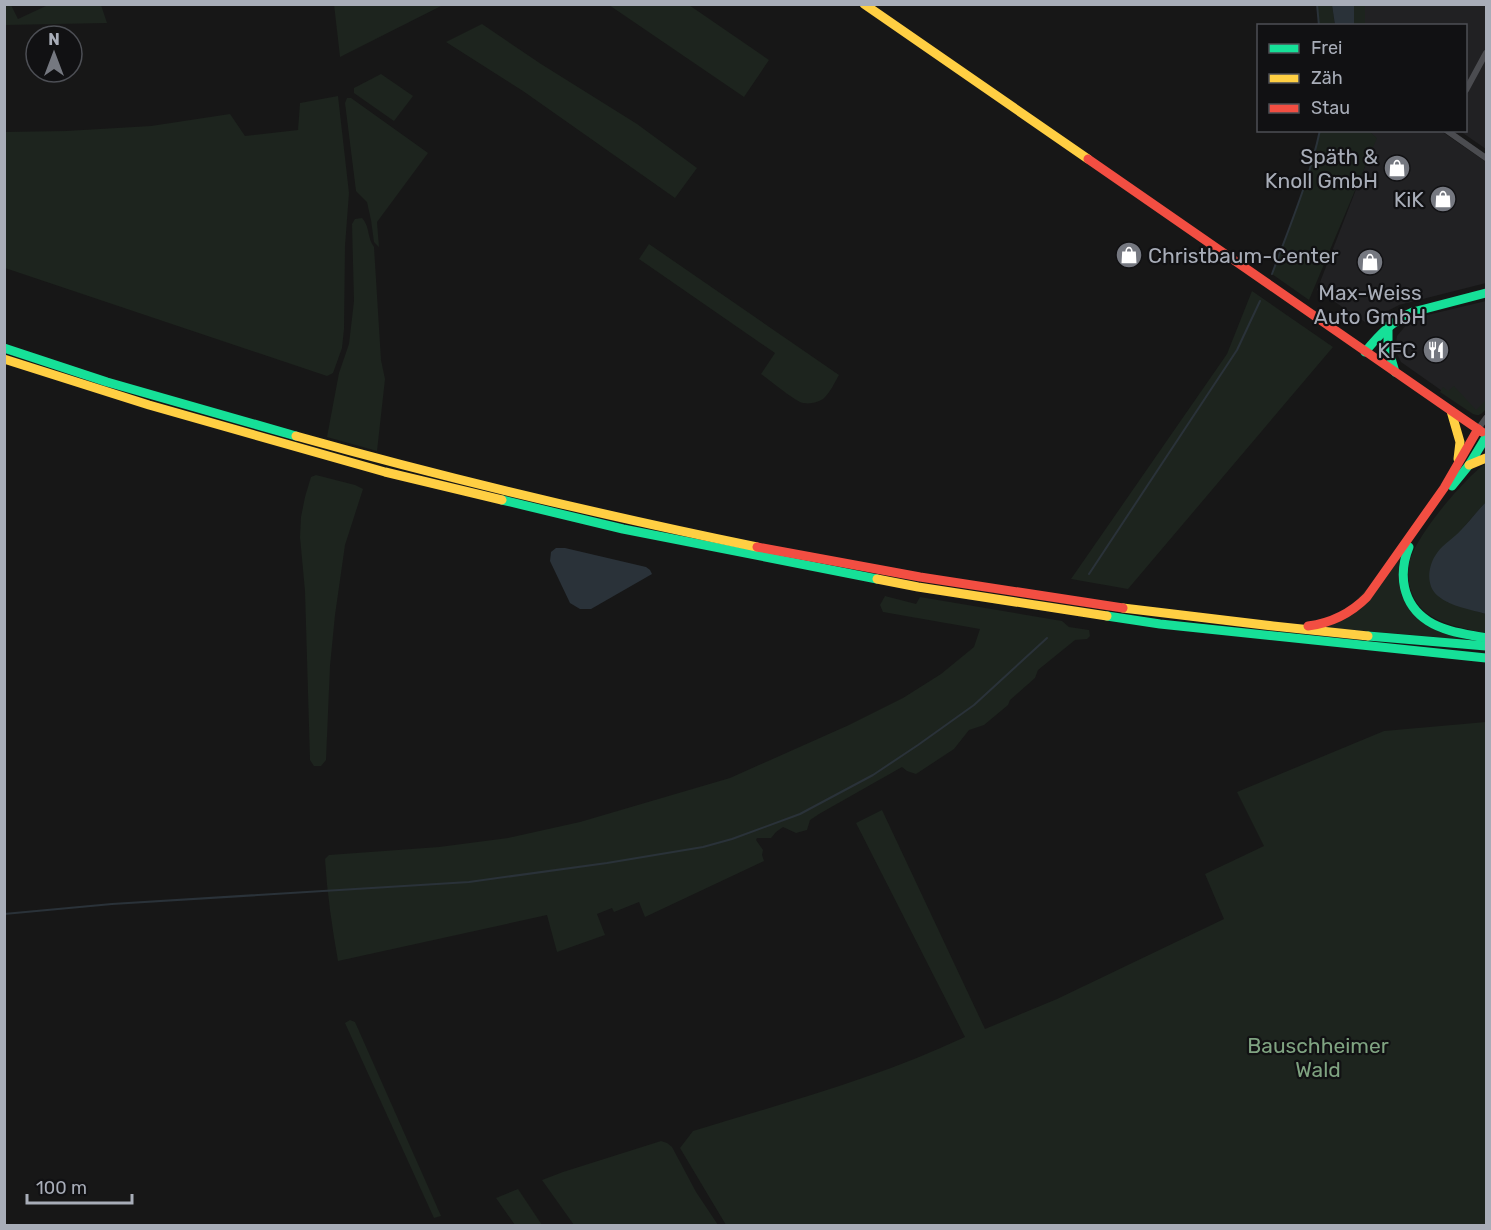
<svg xmlns="http://www.w3.org/2000/svg" width="1491" height="1230" viewBox="0 0 1491 1230" font-family="Rubik,sans-serif">
<style>
.built{fill:#212123}
.green{fill:#1d241e}
.water{fill:#2a3239}
.lines{fill:none;stroke-linecap:round;stroke-linejoin:round}
.stream{stroke:#2a3239;stroke-width:2}
.street{stroke:#4b4c50;stroke-width:6}
.fast{stroke:#16e098;stroke-width:9}
.slow{stroke:#ffcf43;stroke-width:9}
.jam{stroke:#f24e42;stroke-width:9}
.labels{text-anchor:middle;dominant-baseline:central;stroke-width:4.5;stroke-linejoin:round;paint-order:stroke}
.poi-label{font-size:21px;fill:#a8adb8;stroke:#111113;text-anchor:end}
.park-label{font-size:21px;fill:#7fa381;stroke:#111113}
</style>
<rect width="100%" height="100%" fill="#171717"/>
<g class="built">
<path d="M1365,5H1486V149L1460,131L1466,130V26H1365Z"/>
<path d="M1369,131H1441L1486,162V283L1399,305L1380,315L1368,324L1317,290L1376,138Z"/>
<path d="M1486,301V403L1475,414L1401,362L1395,350L1397,336L1408,323L1419,317Z"/>
</g>
<g class="green">
<path d="M334,4H443V5L340,57Z"/>
<path d="M4,5H11L18,19L48,5H101L107,23L5,25Z"/>
<path d="M609,5H689L769,60L744,97Z"/>
<path d="M1317,5H1332L1335,25H1319Z"/>
<rect x="1354" y="5" width="11" height="20"/>
<path d="M482,24L541,64L637,124L697,168L675,198L523,91L446,42Z"/>
<path d="M381,74L413,96L394,121L354,93V88Z"/>
<path d="M338,96L349,193L345,246L344,329L342,348L333,373L327,376L5,268V132L66,131L151,126L230,114L245,136L298,130L300,103Z"/>
<path d="M347,98H351L428,153L377,222L379,247L374,242L371,220L367,202L356,191L345,103Z"/>
<path d="M1320,131H1369L1377,138L1309,300L1272,274C1289,228 1310,178 1320,131Z"/>
<path d="M362,218C370,226 367,238 374,247L381,360L385,379L377,451L327,437L339,373L349,344L354,301L352,224L355,219Z"/>
<path d="M649,244L839,375C835,382 830,393 823,399C817,403 807,405 800,402C790,397 772,382 761,374L775,353L639,259Z"/>
<path d="M1252,291L1333,347L1128,589L1071,579L1227,354Z"/>
<path d="M1454,386L1476,410L1486,400V409C1482,413 1480,417 1473,414L1440,392L1443,387L1448,391Z"/>
<path d="M1486,463V502L1461,530L1447,602L1486,614V634C1466,628 1439,625 1423,610C1411,599 1406,580 1409,564C1414,537 1464,479 1486,463Z"/>
<path d="M316,475L355,485L363,489L345,545L335,615L330,666L326,760L321,766H314L310,760L305,591L300,537L301,517L305,497L311,477Z"/>
<path d="M1403,550L1401,595L1459,639L1318,627L1335,623Z"/>
<path d="M885,596L916,604L920,597L1062,621L1069,627L1089,630L1090,636L1087,639L1075,640L1038,670L1035,678L1010,700L1008,705L984,725L969,730L954,749L916,774L907,771L902,767L819,814L810,820L807,830L796,833L783,827L776,832L771,838H757L756,840L763,850L762,855L764,861L645,917L639,902L614,912L612,908L597,914L605,935L557,952L547,915L338,961C332,927 327,893 325,859L329,855L439,847L508,838L580,822L730,778L849,725L903,698L941,674L974,647L980,629L883,612L880,605Z"/>
<path d="M1486,722V1225H726L680,1148L693,1131C784,1103 878,1078 965,1037L856,823L882,810L985,1029L1057,999L1224,919L1205,874L1264,846L1237,792L1384,731Z"/>
<path d="M350,1020L355,1022L441,1216L434,1218L345,1023Z"/>
<path d="M661,1141L667,1143L672,1147L696,1192L718,1225H574L542,1180L563,1172Z"/>
<path d="M518,1189L542,1225H515L496,1198Z"/>
</g>
<g class="water">
<path d="M1332,5H1354V25H1335Z"/>
<path d="M1486,502V614C1470,609 1451,607 1438,596C1425,585 1428,565 1437,553C1443,544 1454,538 1461,530C1470,521 1477,511 1486,502Z"/>
<path d="M556,548H565L646,567L650,570L652,574L591,609H580L570,603L550,561L551,552Z"/>
</g>
<g class="lines">
<g class="stream">
<path d="M1317,4L1319,26"/>
<path d="M1272,274C1289,228 1310,178 1320,130"/>
<path d="M1089,574L1237,350L1260,301"/>
<path d="M4,914L112,904L469,882L607,863L703,847L732,839L800,814L873,775L918,745L974,705L1047,638"/>
</g>
<g class="street">
<path d="M1466,90L1486,53"/>
<path d="M1446,130L1486,158"/>
<path d="M1478,429L1486,418"/>
</g>
<g class="fast">
<path d="M1388,326V348L1395,372"/>
<path d="M4,348L107,382L296,436"/>
<path d="M1365,352C1379,335 1392,321 1413,312L1486,293"/>
<path d="M1452,486L1469,465L1486,437"/>
<path d="M502,500L623,529L877,579"/>
<path d="M1409,547C1398,574 1402,604 1428,621C1445,632 1467,634 1486,638"/>
<path d="M1107,616L1160,624L1486,658"/>
<path d="M1368,636L1486,646"/>
</g>
<g class="slow">
<path d="M864,4L1088,159"/>
<path d="M4,359L149,405L385,472L502,500"/>
<path d="M1451,411L1460,442L1458,459"/>
<path d="M296,436C449,479 602,515 757,547"/>
<path d="M1469,465L1486,458"/>
<path d="M877,579L918,587L1107,616"/>
<path d="M1123,608L1273,626L1368,636"/>
</g>
<g class="jam">
<path d="M1088,159L1482,432"/>
<path d="M757,547L920,577L1123,608"/>
<path d="M1308,626C1332,623 1350,614 1367,597L1444,488L1478,429"/>
</g>
</g>
<defs>
<symbol id="shop-disc" viewBox="-11 -11 22 22"><circle r="9.5" fill="#757880" stroke="#111113"/><path d="M-5-2.5h2.3a2.7 3.5 0 0 1 5.4 0H5L5.5 6h-11ZM-1.5-2.5h3a1.5 2.3 0 0 0-3 0Z" fill="#fff"/></symbol>
<symbol id="restaurant-disc" viewBox="-11 -11 22 22"><circle r="9.5" fill="#757880" stroke="#111113"/><path d="M-5-6h1v4h1v-4h1v4h1v-4h1v5L-1.5 .5V6h-2V.5L-5-1ZM5-6V6H3V1.5H1.5Q1.5-4 5-6Z" fill="#fff"/></symbol>
</defs>
<g fill-rule="evenodd">
<use href="#shop-disc" x="1382" y="153" width="30" height="30"/>
<use href="#shop-disc" x="1428" y="184" width="30" height="30"/>
<use href="#shop-disc" x="1114" y="240" width="30" height="30"/>
<use href="#shop-disc" x="1355" y="247" width="30" height="30"/>
<use href="#restaurant-disc" x="1421" y="335" width="30" height="30"/>
</g>
<g class="labels">
<g class="poi-label">
<text x="1378" y="156">Späth &amp;<tspan x="1378" dy="24">Knoll GmbH</tspan></text>
<text x="1424" y="199">KiK</text>
<text x="1148" y="255" text-anchor="start">Christbaum-Center</text>
<text x="1370" y="292" text-anchor="middle">Max-Weiss<tspan x="1370" dy="24">Auto GmbH</tspan></text>
<text x="1416" y="350">KFC</text>
</g>
<g class="park-label">
<text x="1318" y="1045">Bauschheimer<tspan x="1318" dy="24">Wald</tspan></text>
</g>
</g>
<rect width="1491" height="1230" fill="none" stroke="#a8adb8" stroke-width="12"/>
<rect x="1257" y="24" width="210" height="108" fill="#111113" stroke="#4d4f55" stroke-width="1.5"/>
<rect x="1269" y="44" width="30" height="9" fill="#16e098" stroke="#4d4f55" stroke-width="1.5"/>
<text x="1311" y="54" font-size="18" fill="#a8adb8">Frei</text>
<rect x="1269" y="74" width="30" height="9" fill="#ffcf43" stroke="#4d4f55" stroke-width="1.5"/>
<text x="1311" y="84" font-size="18" fill="#a8adb8">Zäh</text>
<rect x="1269" y="104" width="30" height="9" fill="#f24e42" stroke="#4d4f55" stroke-width="1.5"/>
<text x="1311" y="114" font-size="18" fill="#a8adb8">Stau</text>
<g transform="translate(54 54)"><circle r="28" fill="#111113" stroke="#4d4f55" stroke-width="1.5"/>
<path d="M0-4.5L10 22L0 15L-10 22Z" fill="#757880"/>
<text y="-9" font-size="16" font-weight="bold" text-anchor="middle" fill="#a8adb8">N</text>
</g>
<path d="M27 1194v9h105v-9" fill="none" stroke="#a8adb8" stroke-width="3"/>
<text x="36" y="1194" font-size="18" fill="#a8adb8" stroke="#111113" stroke-width="4.5" paint-order="stroke">100 m</text>
</svg>
